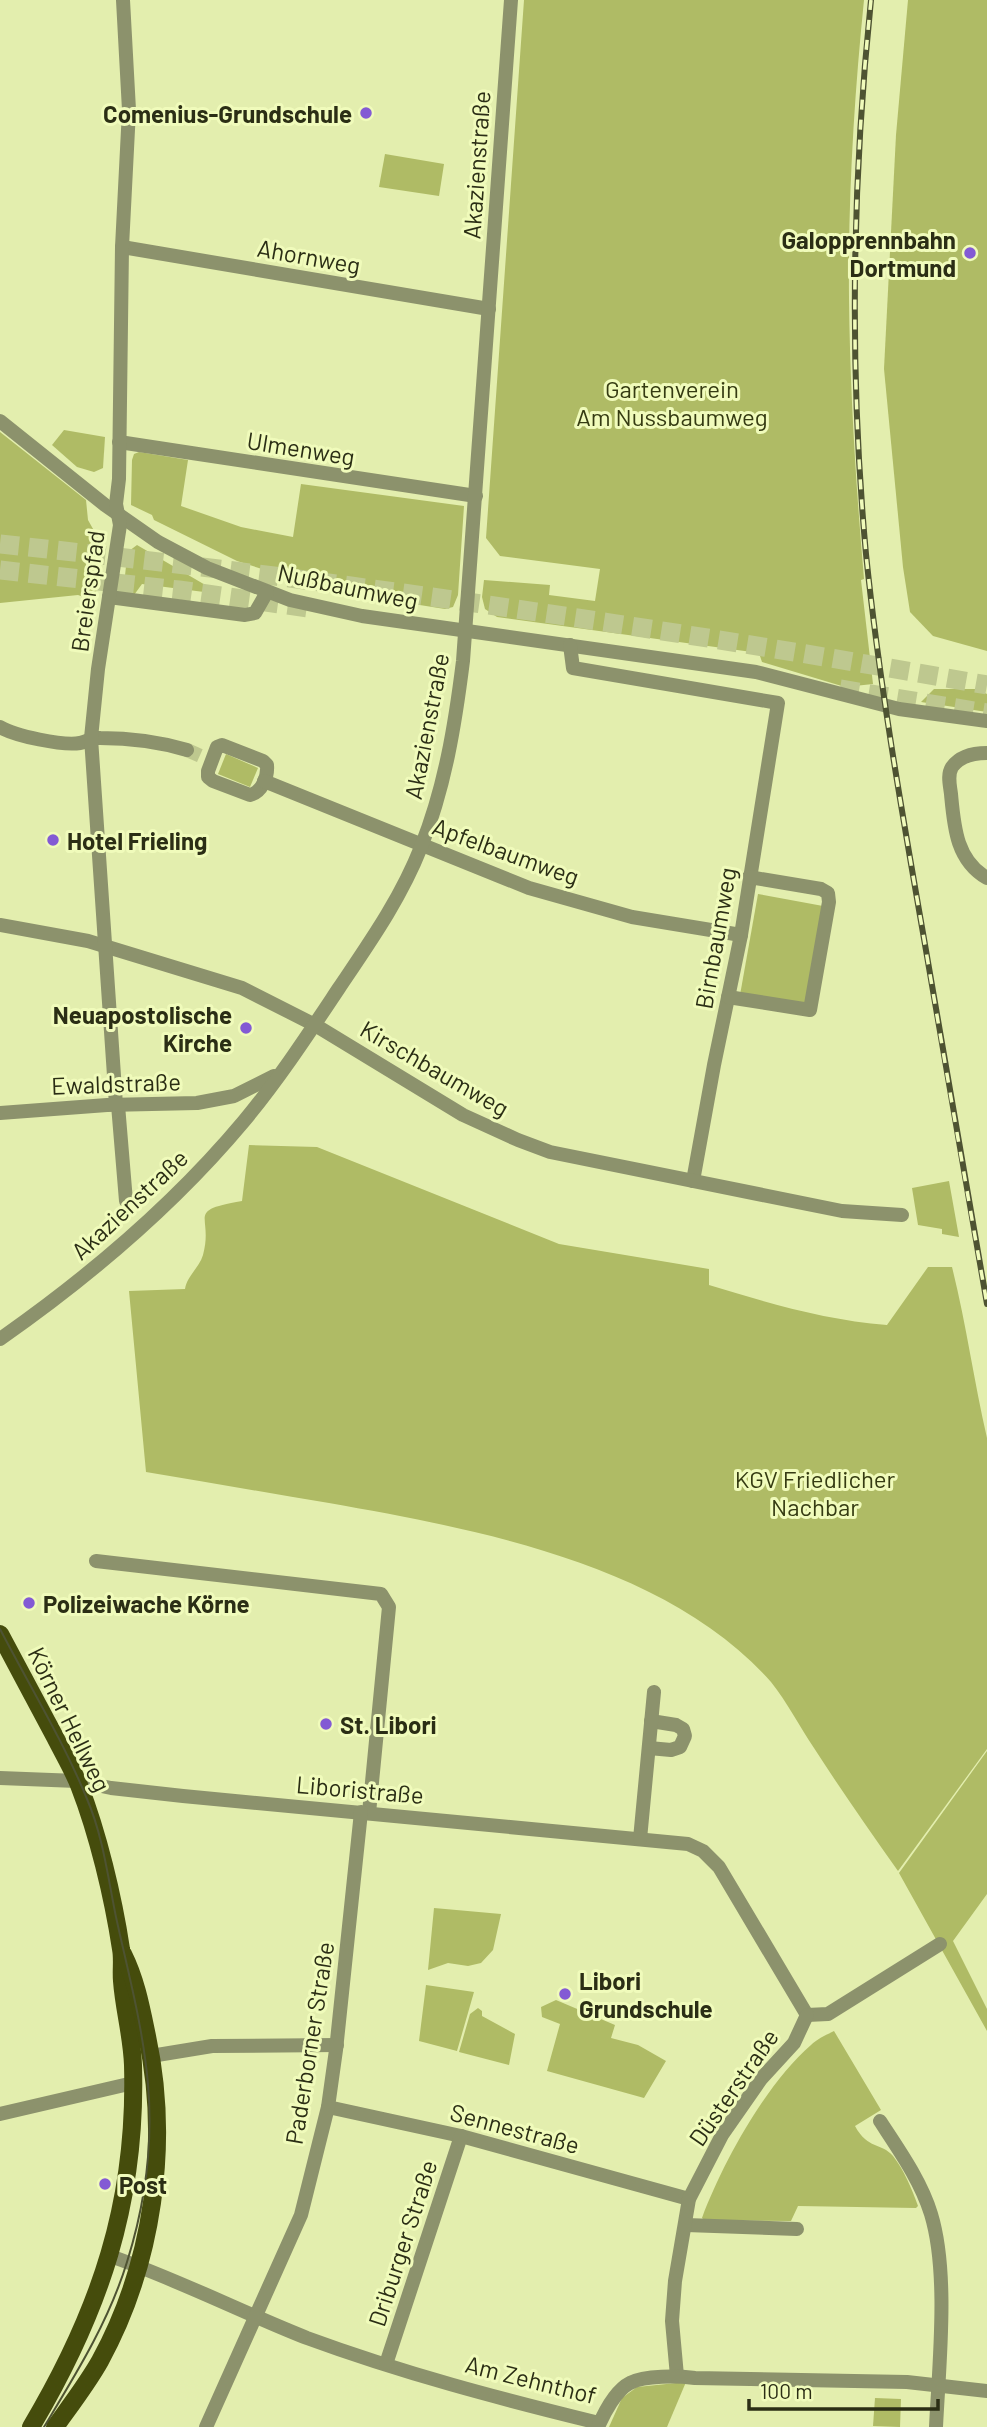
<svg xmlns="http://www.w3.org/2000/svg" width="987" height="2427" viewBox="0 0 987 2427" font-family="Barlow,sans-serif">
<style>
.green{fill:#afbb65}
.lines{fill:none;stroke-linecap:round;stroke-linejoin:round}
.minor-tunnel{stroke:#bec88f;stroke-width:14;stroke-dasharray:14 7;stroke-linecap:butt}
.highway-tunnel{stroke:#bec88f;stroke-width:19;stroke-dasharray:19 10;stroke-linecap:butt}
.minor{stroke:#8c926c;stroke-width:14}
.major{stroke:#454c0c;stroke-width:18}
.tram{stroke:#4e5332;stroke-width:2}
.rail-casing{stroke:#4e5332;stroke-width:6}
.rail{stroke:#f0fbbb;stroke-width:3.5;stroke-dasharray:10;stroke-linecap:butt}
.poi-dot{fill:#835ad4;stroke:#f0fbbb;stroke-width:2.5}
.labels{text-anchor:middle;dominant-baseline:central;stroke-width:6;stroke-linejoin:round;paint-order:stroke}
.poi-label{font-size:24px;font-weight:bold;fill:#2b2e15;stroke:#f0fbbb;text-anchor:start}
.street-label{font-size:24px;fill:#2b2e15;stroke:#f0fbbb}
.park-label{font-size:24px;fill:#353b12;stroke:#f0fbbb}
</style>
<rect width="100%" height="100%" fill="#e3eeae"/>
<g class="green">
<path d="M524,0H864C854,98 848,199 849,298C850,392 856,486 864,579L861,580L873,684L845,687L762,662L759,653L497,617L485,609L482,597L484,580L550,585L549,595L595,601L600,569L500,556L486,538Z"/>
<path d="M908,0H987V651L933,636L910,612L903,567L884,369L896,135Z"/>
<path d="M385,154L444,164L439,196L379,187Z"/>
<path d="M64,430L105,437L103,468L94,472L77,467L52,445Z"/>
<path d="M0,432L86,500L88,520L102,545L95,601L78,595L0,603Z"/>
<path d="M139,452L188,460L181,506L241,527L293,537L301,484L464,506L458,595L453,607L445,609L331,591L237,561L154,520L152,515L131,505L132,460L134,454Z"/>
<path d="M137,545L207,586L204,592L142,584L134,595L123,594L127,557L129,551Z"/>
<path d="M934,689H977L987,694V712L921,702Z"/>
<path d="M226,754L258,768L250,787L218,774Z"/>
<path d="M758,894L823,906L806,1006L740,995Z"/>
<path d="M249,1145L317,1147L559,1244L709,1269V1285C768,1303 825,1320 887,1325L928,1267H952C966,1323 974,1381 987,1438V1749L898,1871C869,1830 841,1790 814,1748C800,1727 787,1702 771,1682C667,1564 476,1529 329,1503C268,1493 207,1482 146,1472L129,1291L185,1289C187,1276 199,1268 203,1255C214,1215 184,1211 242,1201Z"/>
<path d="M949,1181L959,1237L942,1234V1229L918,1225L912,1188Z"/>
<path d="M987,1751V1894L953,1941L987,2009V2031L899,1873Z"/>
<path d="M434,1908L501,1914L493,1950L481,1963L468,1966L448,1963L428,1970Z"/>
<path d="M426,1985L474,1992L457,2051L419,2041Z"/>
<path d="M556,2000L615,2025L611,2038L638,2045L666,2061L644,2098L547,2071L560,2024L542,2017L541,2007Z"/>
<path d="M478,2008L482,2011V2016L515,2034L509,2065L459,2052L470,2014Z"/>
<path d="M834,2031L881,2110L855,2126C868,2150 881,2142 893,2156C904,2170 912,2189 918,2206L916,2208L798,2206L791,2221L704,2220L702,2218C723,2162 766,2084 811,2045C817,2039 826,2035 834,2031Z"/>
<path d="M686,2382L667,2427H609L622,2398L637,2387Z"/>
<path d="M875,2398L901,2399L900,2427L873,2426Z"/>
</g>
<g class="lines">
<path class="minor-tunnel" d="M187,750L203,757"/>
<g class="highway-tunnel">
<path d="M0,544C330,579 660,627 987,685"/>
<path d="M0,570L179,590L308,608"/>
<path d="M840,689L987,713"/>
</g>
<g class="minor">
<path d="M122,247L489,309"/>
<path d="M0,421L105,505L158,542L207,568L290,600L362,616L756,672L899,709L987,721"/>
<path d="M119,442L476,496"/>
<path d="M109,597L245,615L255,613L267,592"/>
<path d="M570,645L573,668L778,703L741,935L714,1065L693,1181"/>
<path d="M0,727C15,736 63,746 80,743C87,742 92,737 100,738C129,738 160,742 187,750"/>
<path d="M222,745L263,761L267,765C268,777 262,792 250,795L213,781L208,777V771L217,747Z"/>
<path d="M987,753C974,753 960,756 952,767C947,775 950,785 951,794C954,826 956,860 987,878"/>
<path d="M264,781L529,888L632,917L741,935"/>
<path d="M0,925L88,941L242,988L315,1025L463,1115L518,1140L550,1152L842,1211L902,1215"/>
<path d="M728,997L810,1010L829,902L828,893L821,889L749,877"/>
<path d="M116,1105L91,738L98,669L120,525L116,504L119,479L122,247L129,110L123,0"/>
<path d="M118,1105L126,1201"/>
<path d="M0,1113L107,1105L197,1103L234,1096L274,1076"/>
<path d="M0,1339C90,1276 173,1206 244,1121C279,1079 309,1033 339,988C370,942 401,898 421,847C445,787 455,725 463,661L511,0"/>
<path d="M96,1561L381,1594L389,1607L369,1813"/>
<path d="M649,1748L671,1750L680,1747L685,1736L683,1729L676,1725L651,1721"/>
<path d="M0,1778L77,1781L111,1788L183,1796L688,1844L703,1851L719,1867L807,2015"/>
<path d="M640,1839L654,1692"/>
<path d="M807,2015L828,2014L940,1944"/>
<path d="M151,2056L212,2046L337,2045"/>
<path d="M328,2107L461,2136L689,2199"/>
<path d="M0,2114L133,2083"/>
<path d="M880,2121C899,2150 921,2181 931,2214C949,2273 939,2364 936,2427"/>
<path d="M686,2225L797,2229"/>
<path d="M110,2256C177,2279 241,2312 307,2338C402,2373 501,2399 599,2423"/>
<path d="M386,2364L461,2136"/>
<path d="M677,2376L672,2321L675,2281L689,2199L722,2135L761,2079L794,2043L807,2015"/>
<path d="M206,2427L301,2215L328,2107L336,2050L361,1812"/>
<path d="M598,2427C604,2413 616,2390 630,2383C645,2375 678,2376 695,2378L907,2382L987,2391"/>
</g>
<g class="major">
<path d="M0,1634C18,1668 37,1703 55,1737C63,1753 72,1768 79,1785C98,1834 113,1896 121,1949C123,1959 121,1970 122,1981C124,2009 132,2036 133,2065C137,2202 100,2311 31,2427"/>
<path d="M55,2427C70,2406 87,2384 100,2361C153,2264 170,2144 147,2036C141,2007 136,1980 123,1954"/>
</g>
<path class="tram" d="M0,1629C29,1685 63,1740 87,1799C103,1836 108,1878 116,1917C128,1972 143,2027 148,2084C153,2143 145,2205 127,2262C109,2321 76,2374 44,2427"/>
<defs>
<path id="rail" d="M871,0C852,184 849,370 866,554C879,681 901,807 923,933C944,1057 965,1181 987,1304"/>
</defs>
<use href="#rail" class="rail-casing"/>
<use href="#rail" class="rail"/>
</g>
<g class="poi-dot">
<circle cx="366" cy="113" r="7"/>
<circle cx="970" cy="253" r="7"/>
<circle cx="53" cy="840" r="7"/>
<circle cx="246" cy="1028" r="7"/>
<circle cx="29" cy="1603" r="7"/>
<circle cx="326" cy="1724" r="7"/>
<circle cx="565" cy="1994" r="7"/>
<circle cx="105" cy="2184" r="7"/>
</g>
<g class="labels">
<g class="poi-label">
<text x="352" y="113" text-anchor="end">Comenius-Grundschule</text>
<text x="956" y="239" text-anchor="end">Galopprennbahn<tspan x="956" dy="28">Dortmund</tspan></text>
<text x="67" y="840">Hotel Frieling</text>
<text x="232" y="1014" text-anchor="end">Neuapostolische<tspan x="232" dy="28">Kirche</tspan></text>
<text x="43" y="1603">Polizeiwache Körne</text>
<text x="340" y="1724">St. Libori</text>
<text x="579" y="1980">Libori<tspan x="579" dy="28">Grundschule</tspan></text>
<text x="119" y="2184">Post</text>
</g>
<g class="street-label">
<text transform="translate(476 165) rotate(-86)">Akazienstraße</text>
<text transform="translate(309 256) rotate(10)">Ahornweg</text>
<text transform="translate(301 448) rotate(9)">Ulmenweg</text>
<text transform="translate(348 586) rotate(12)">Nußbaumweg</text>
<text transform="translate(87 591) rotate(-82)">Breierspfad</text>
<text transform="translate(426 726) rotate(-79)">Akazienstraße</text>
<text transform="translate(506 851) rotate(20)">Apfelbaumweg</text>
<text transform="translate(715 938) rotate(-80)">Birnbaumweg</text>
<text transform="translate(435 1068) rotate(30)">Kirschbaumweg</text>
<text transform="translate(116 1083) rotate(-2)">Ewaldstraße</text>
<text transform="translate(129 1204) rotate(-43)">Akazienstraße</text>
<text transform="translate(70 1719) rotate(64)">Körner Hellweg</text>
<text transform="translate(360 1789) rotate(5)">Liboristraße</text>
<text transform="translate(309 2043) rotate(-81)">Paderborner Straße</text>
<text transform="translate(733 2087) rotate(-55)">Düsterstraße</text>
<text transform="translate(515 2128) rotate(15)">Sennestraße</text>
<text transform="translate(402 2243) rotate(-72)">Driburger Straße</text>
<text transform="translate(531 2379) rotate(14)">Am Zehnthof</text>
</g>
<g class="park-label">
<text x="672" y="388">Gartenverein<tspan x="672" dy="28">Am Nussbaumweg</tspan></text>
<text x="815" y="1478">KGV Friedlicher<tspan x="815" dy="28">Nachbar</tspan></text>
</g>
</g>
<path d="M749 2399v10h189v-10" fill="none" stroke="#2b2e15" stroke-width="3.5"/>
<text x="760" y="2399" font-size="21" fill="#2b2e15" stroke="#f0fbbb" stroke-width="5" paint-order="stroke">100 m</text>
</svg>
